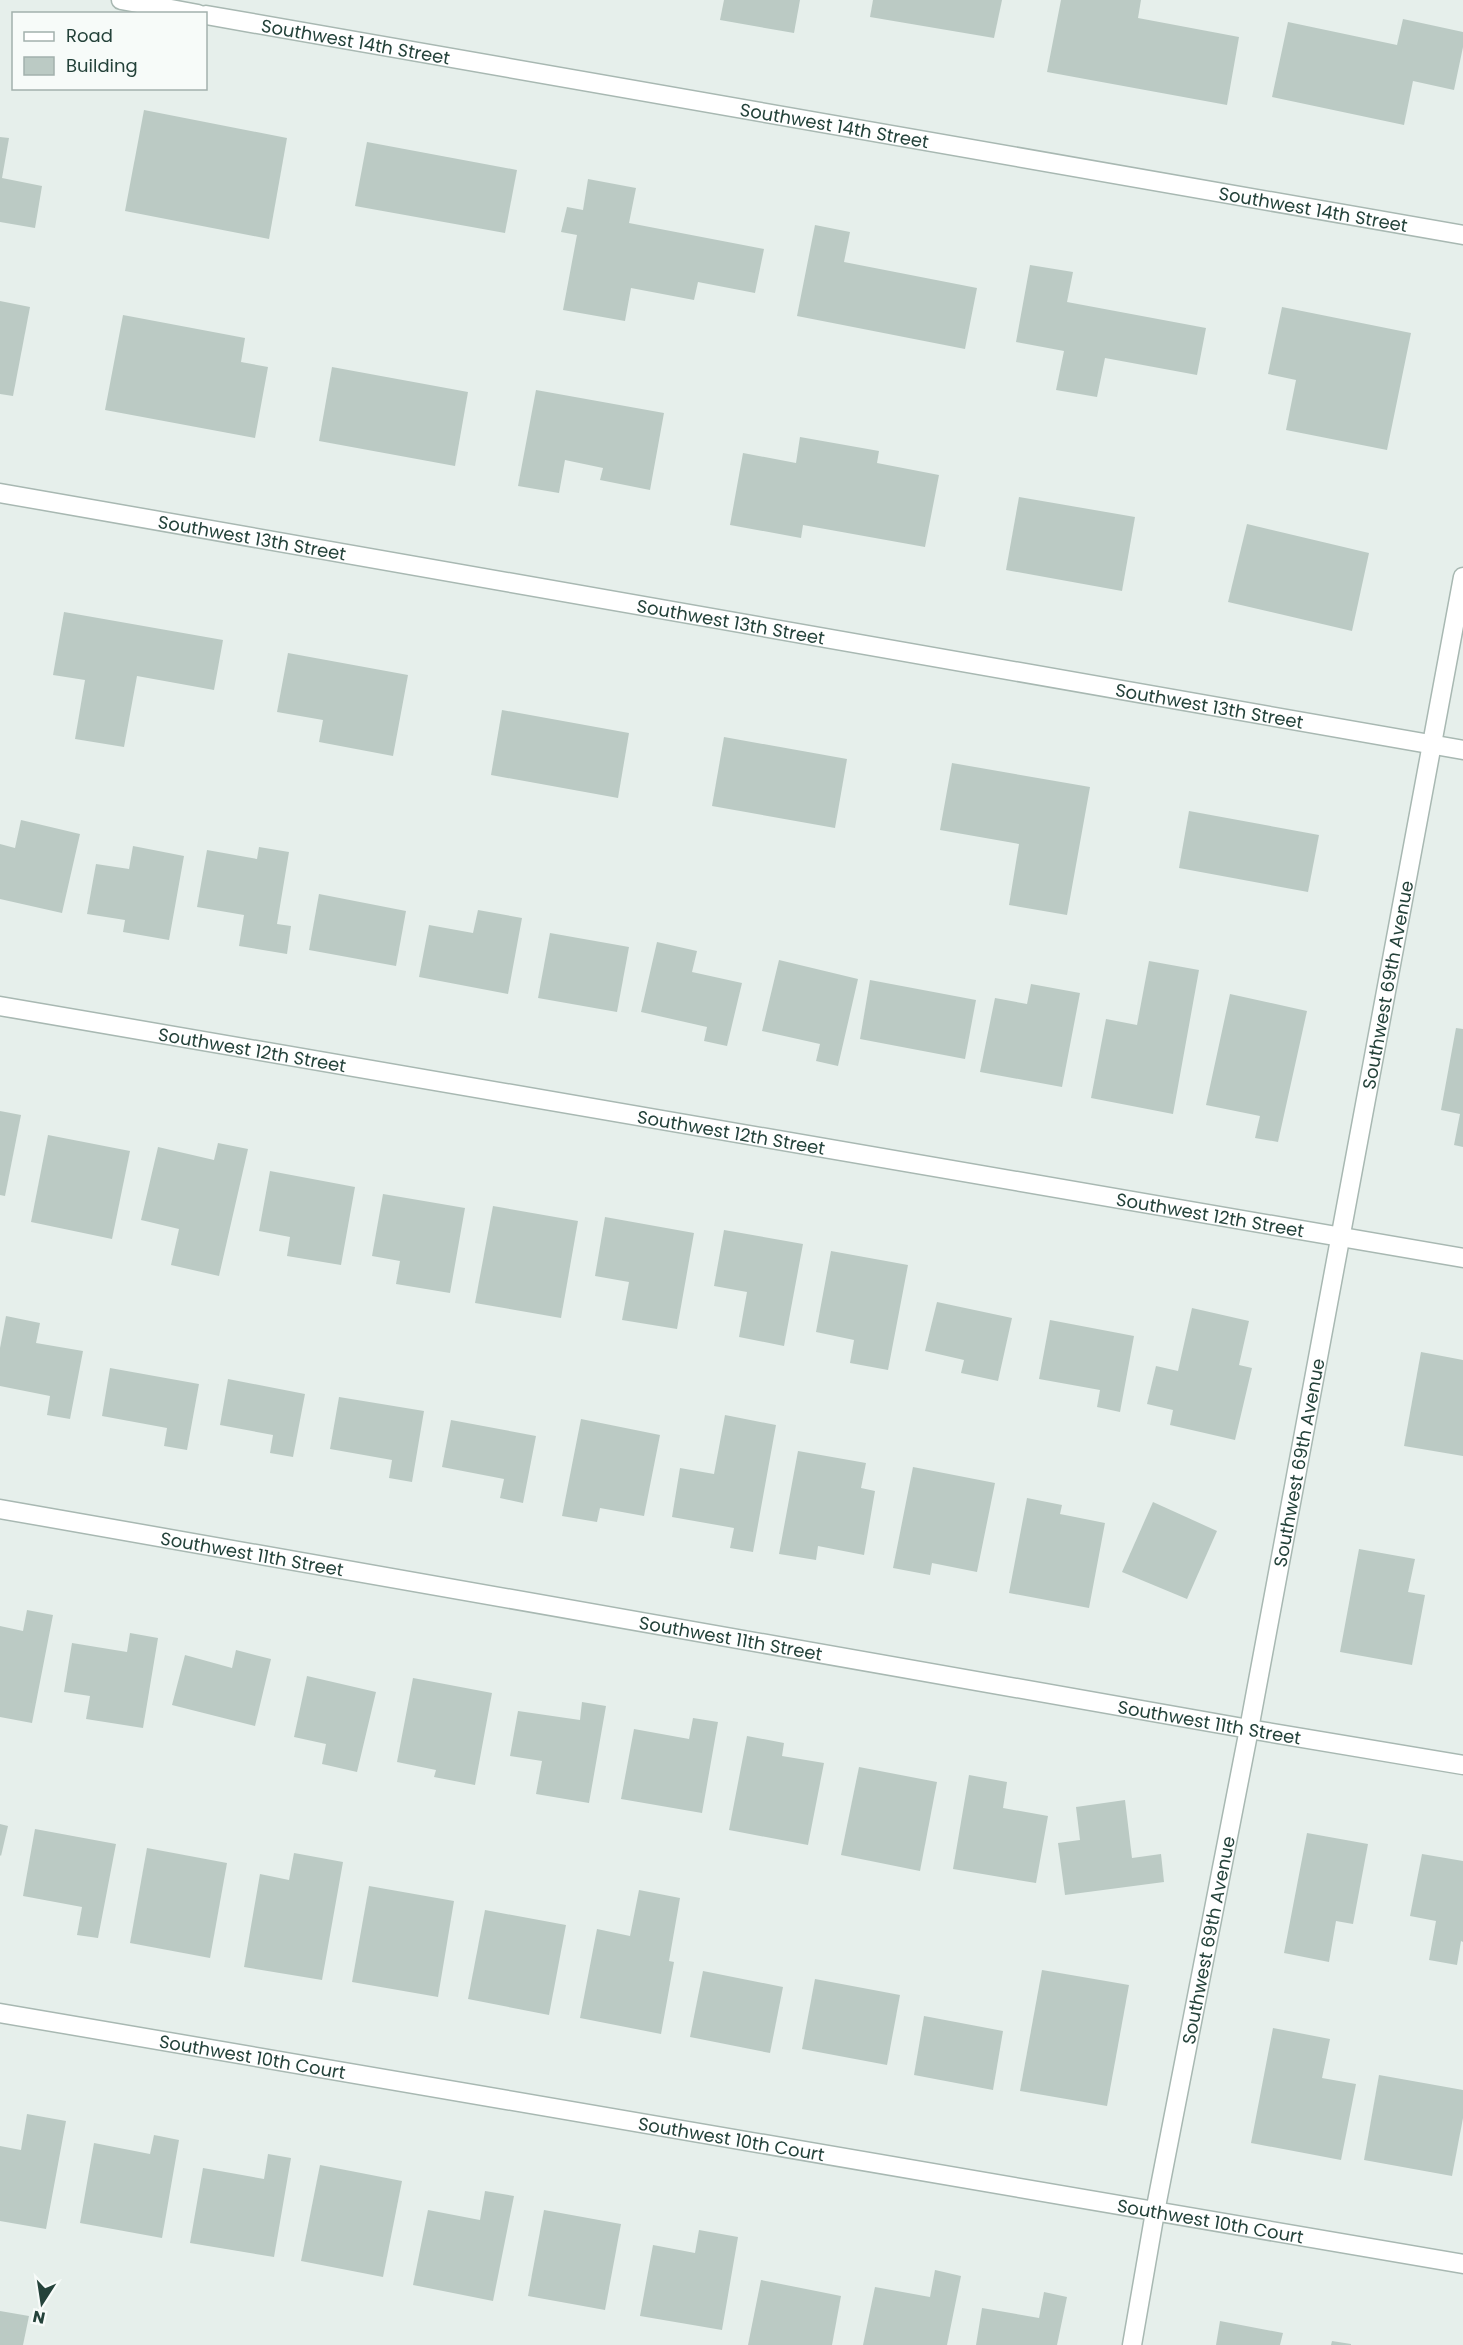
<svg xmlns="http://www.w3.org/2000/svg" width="1463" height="2345" viewBox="0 0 1463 2345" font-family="Poppins,sans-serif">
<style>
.building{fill:#bbcac4}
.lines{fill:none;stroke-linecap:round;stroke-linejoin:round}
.minor-casing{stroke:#a8b8b2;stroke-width:21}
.minor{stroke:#fff;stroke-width:18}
.labels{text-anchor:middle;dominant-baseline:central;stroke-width:4.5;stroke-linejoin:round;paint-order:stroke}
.street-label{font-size:18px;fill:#24423a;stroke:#f7fbf9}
</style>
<rect width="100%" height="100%" fill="#e6efeb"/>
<g class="building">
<path d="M724,0H800L794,33L720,20Z"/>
<path d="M873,0H1002L994,38L870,17Z"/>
<path d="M1061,0H1141L1138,18L1239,37L1227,105L1047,72Z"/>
<path d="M1403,19L1463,32V47L1454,90L1413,81L1404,125L1272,97L1288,22L1397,45Z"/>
<path d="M144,110L287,138L269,239L125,211Z"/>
<path d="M0,137L9,138L2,178L42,186L35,228L0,222Z"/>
<path d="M367,142L517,170L505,233L355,206Z"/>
<path d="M588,179L636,188L629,223L764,249L755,293L698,282L694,300L631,288L625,321L563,310L577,235L561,232L567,207L583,210Z"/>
<path d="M815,225L850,232L844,262L977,288L965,349L797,316Z"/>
<path d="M1030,265L1073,272L1067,302L1206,328L1197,375L1105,358L1097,397L1056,390L1064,351L1016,342Z"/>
<path d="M0,301L30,307L13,396L0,394Z"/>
<path d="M1282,307L1411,333L1387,450L1286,430L1296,380L1268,374Z"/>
<path d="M123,315L245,338L241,362L268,367L255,438L105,410Z"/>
<path d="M332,367L468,392L455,466L319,441Z"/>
<path d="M536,390L664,413L650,490L600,480L603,468L565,460L559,493L518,486Z"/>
<path d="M800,437L879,451L877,463L939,475L925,547L803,525L801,538L730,525L743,453L796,463Z"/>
<path d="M1019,497L1135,517L1122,591L1006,570Z"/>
<path d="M1247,524L1369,553L1352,631L1228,602Z"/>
<path d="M64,612L223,640L214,690L137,676L124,747L75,739L85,680L53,675Z"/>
<path d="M288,653L408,675L393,756L319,742L323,720L277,712Z"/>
<path d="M502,710L629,733L618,798L491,775Z"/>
<path d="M724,737L847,759L835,828L712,806Z"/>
<path d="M952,763L1090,787L1067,915L1009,905L1019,844L940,830Z"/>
<path d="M1189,811L1319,835L1308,892L1179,868Z"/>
<path d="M21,820L80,834L62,913L0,899V844L15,848Z"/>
<path d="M133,846L184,856L169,940L123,932L125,920L87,914L96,864L129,869Z"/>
<path d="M259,847L289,852L277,924L291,926L287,954L239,946L244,915L197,907L207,850L257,859Z"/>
<path d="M319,894L406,911L396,966L309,950Z"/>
<path d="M478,910L522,918L508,994L419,977L429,925L473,933Z"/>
<path d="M550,933L629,947L617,1012L538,998Z"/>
<path d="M657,942L697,951L692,972L742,983L727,1046L704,1041L707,1027L641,1012Z"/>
<path d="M779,960L858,979L838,1066L816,1061L820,1044L762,1031Z"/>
<path d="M1149,961L1199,970L1173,1114L1091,1098L1106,1019L1137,1025Z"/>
<path d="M870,980L976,1000L965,1059L860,1039Z"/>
<path d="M1031,984L1080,993L1062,1087L980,1072L995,998L1027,1004Z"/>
<path d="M1230,994L1307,1011L1278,1142L1255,1138L1260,1116L1206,1105Z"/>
<path d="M1456,1028L1463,1029V1147L1454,1145L1460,1114L1441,1110Z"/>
<path d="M0,1111L21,1115L5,1196L0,1195Z"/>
<path d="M48,1135L130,1151L112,1239L31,1222Z"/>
<path d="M218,1143L248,1149L219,1276L171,1265L179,1229L141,1220L158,1147L214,1160Z"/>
<path d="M270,1171L355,1187L341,1265L287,1256L290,1237L259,1231Z"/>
<path d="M383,1194L465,1208L450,1293L396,1284L400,1261L372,1256Z"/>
<path d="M493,1206L578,1221L561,1318L475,1303Z"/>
<path d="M605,1217L694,1233L677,1329L622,1320L629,1282L595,1276Z"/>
<path d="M724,1230L803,1244L784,1346L739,1337L747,1292L714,1286Z"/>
<path d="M831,1251L908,1265L888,1370L850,1363L854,1340L816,1332Z"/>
<path d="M937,1302L1012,1318L998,1381L961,1373L964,1360L925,1351Z"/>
<path d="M1192,1308L1249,1321L1239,1365L1252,1368L1235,1440L1170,1425L1173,1410L1147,1404L1156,1366L1178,1371Z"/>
<path d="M6,1316L40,1323L36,1343L83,1351L70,1419L47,1415L50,1396L0,1386V1348Z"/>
<path d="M1050,1320L1134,1336L1120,1412L1097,1407L1100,1390L1039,1379Z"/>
<path d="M1421,1352L1463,1360V1456L1404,1446Z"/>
<path d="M110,1368L199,1384L187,1450L164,1446L167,1428L102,1416Z"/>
<path d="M228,1379L305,1394L293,1457L270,1453L273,1435L220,1425Z"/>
<path d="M339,1397L424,1411L412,1482L389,1478L392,1460L330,1449Z"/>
<path d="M725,1415L776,1425L753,1552L730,1548L734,1528L672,1517L680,1468L714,1474Z"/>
<path d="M581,1419L660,1435L644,1516L600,1508L597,1522L562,1516Z"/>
<path d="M451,1420L536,1436L523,1503L500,1498L504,1479L442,1467Z"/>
<path d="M798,1451L866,1463L861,1488L875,1491L864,1555L818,1546L816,1560L779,1554Z"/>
<path d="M913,1467L995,1483L977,1572L932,1563L930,1575L893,1568Z"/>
<path d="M1027,1498L1062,1505L1060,1514L1105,1523L1089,1608L1009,1593Z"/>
<path d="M1153,1502L1217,1531L1187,1599L1122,1572Z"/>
<path d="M1359,1549L1415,1559L1408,1592L1425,1595L1412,1665L1340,1652Z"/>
<path d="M27,1610L53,1615L32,1723L0,1717V1626L23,1631Z"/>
<path d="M130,1633L158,1638L143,1728L86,1719L90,1696L64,1692L72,1643L127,1652Z"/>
<path d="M236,1650L271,1659L255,1726L172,1705L185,1655L232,1668Z"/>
<path d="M307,1676L376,1692L357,1772L322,1764L326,1744L294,1737Z"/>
<path d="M413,1678L492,1693L475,1785L434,1777L436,1770L397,1762Z"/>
<path d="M582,1702L606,1706L589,1803L536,1794L542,1761L510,1756L518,1711L580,1720Z"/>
<path d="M693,1718L718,1722L702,1813L621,1799L634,1729L689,1739Z"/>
<path d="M747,1736L784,1743L782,1756L824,1763L808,1845L729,1830Z"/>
<path d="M859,1767L937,1782L920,1871L841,1855Z"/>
<path d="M969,1775L1007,1782L1003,1808L1048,1816L1036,1883L953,1869Z"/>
<path d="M1125,1800L1132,1858L1161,1854L1164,1882L1065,1895L1058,1843L1080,1840L1076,1807Z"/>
<path d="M0,1824L8,1826L1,1856L0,1855Z"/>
<path d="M35,1829L116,1844L98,1938L77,1935L82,1907L23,1896Z"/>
<path d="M1307,1833L1368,1844L1353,1924L1336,1921L1329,1962L1284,1953Z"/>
<path d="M147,1848L227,1863L210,1958L130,1943Z"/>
<path d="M294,1853L343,1862L322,1980L244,1967L260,1874L289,1880Z"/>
<path d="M1422,1854L1463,1861V1942L1461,1941L1457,1965L1429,1960L1436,1921L1410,1916Z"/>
<path d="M369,1886L454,1901L438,1997L352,1982Z"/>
<path d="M639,1890L680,1898L669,1961L674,1962L661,2034L580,2018L597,1929L630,1936Z"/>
<path d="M485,1910L566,1925L549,2015L468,1999Z"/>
<path d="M1042,1970L1129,1985L1107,2106L1020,2091Z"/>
<path d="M703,1971L783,1987L770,2053L690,2037Z"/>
<path d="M815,1979L900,1995L887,2065L802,2049Z"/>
<path d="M924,2016L1003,2031L993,2090L914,2075Z"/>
<path d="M1273,2028L1330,2039L1322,2078L1356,2084L1341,2160L1251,2143Z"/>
<path d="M1379,2075L1463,2090V2118L1452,2176L1364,2160Z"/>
<path d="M27,2114L66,2121L46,2229L0,2221V2146L21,2150Z"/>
<path d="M154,2135L179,2140L162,2238L80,2223L94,2143L150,2154Z"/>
<path d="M268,2154L291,2158L274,2257L190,2243L203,2168L264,2179Z"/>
<path d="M320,2165L402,2181L383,2277L301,2261Z"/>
<path d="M485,2191L514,2196L493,2301L413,2285L428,2210L480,2220Z"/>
<path d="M544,2210L621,2224L605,2310L528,2296Z"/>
<path d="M699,2230L738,2237L722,2330L640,2316L653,2245L695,2253Z"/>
<path d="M935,2270L961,2276L947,2345H863L875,2287L930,2297Z"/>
<path d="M761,2280L841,2296L832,2345H748Z"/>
<path d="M1044,2292L1067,2297L1057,2345H976L982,2308L1039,2318Z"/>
<path d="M0,2311L29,2316L23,2345H0Z"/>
<path d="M1220,2321L1283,2333L1280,2345H1216Z"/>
<path d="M1332,2341L1351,2344V2345H1331Z"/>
</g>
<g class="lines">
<defs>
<g id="minor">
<path d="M121,0L198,14"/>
<path id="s1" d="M206,15L1463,235"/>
<path id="s2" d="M0,493L1463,750"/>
<path id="s3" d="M0,1006L1463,1258"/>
<path id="s4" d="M0,1509L1249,1729L1463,1765"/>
<path id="s5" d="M0,2013L1463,2264"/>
<path id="s6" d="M1132,2345L1155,2212L1249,1729L1463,577"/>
</g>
</defs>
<use href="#minor" class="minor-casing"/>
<use href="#minor" class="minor"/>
</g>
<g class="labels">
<g class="street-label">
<text stroke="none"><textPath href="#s1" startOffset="152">Southwest 14th Street</textPath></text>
<text stroke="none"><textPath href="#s1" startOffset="638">Southwest 14th Street</textPath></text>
<text stroke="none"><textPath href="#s1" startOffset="1124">Southwest 14th Street</textPath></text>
<text stroke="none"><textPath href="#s2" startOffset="256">Southwest 13th Street</textPath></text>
<text stroke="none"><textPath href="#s2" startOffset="742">Southwest 13th Street</textPath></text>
<text stroke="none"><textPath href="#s2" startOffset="1228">Southwest 13th Street</textPath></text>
<text stroke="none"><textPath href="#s6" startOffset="1384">Southwest 69th Avenue</textPath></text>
<text stroke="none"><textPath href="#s3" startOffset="256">Southwest 12th Street</textPath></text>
<text stroke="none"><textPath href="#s3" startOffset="742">Southwest 12th Street</textPath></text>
<text stroke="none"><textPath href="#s3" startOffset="1228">Southwest 12th Street</textPath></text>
<text stroke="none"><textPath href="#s6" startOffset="898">Southwest 69th Avenue</textPath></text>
<text stroke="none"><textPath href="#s4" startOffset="256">Southwest 11th Street</textPath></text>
<text stroke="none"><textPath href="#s4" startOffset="742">Southwest 11th Street</textPath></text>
<text stroke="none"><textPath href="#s4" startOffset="1228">Southwest 11th Street</textPath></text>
<text stroke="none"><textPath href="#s6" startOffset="412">Southwest 69th Avenue</textPath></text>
<text stroke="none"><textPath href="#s5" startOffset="256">Southwest 10th Court</textPath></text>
<text stroke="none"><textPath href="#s5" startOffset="742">Southwest 10th Court</textPath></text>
<text stroke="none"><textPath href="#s5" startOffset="1228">Southwest 10th Court</textPath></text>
</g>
</g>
<rect x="12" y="12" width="195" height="78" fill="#f7fbf9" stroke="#a3b1ad" stroke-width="1.5"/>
<rect x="24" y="32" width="30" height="9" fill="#ffffff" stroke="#a3b1ad" stroke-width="1.5"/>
<text x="66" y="42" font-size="18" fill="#24423a">Road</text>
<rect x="24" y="57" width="30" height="18" fill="#bbcac4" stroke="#a3b1ad" stroke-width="1.5"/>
<text x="66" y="72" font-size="18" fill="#24423a">Building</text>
<g transform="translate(42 2303) rotate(192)" stroke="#f7fbf9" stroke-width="4.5" paint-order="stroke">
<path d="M0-4.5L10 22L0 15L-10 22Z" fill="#24423a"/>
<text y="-9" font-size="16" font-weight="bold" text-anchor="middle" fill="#24423a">N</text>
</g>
</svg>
